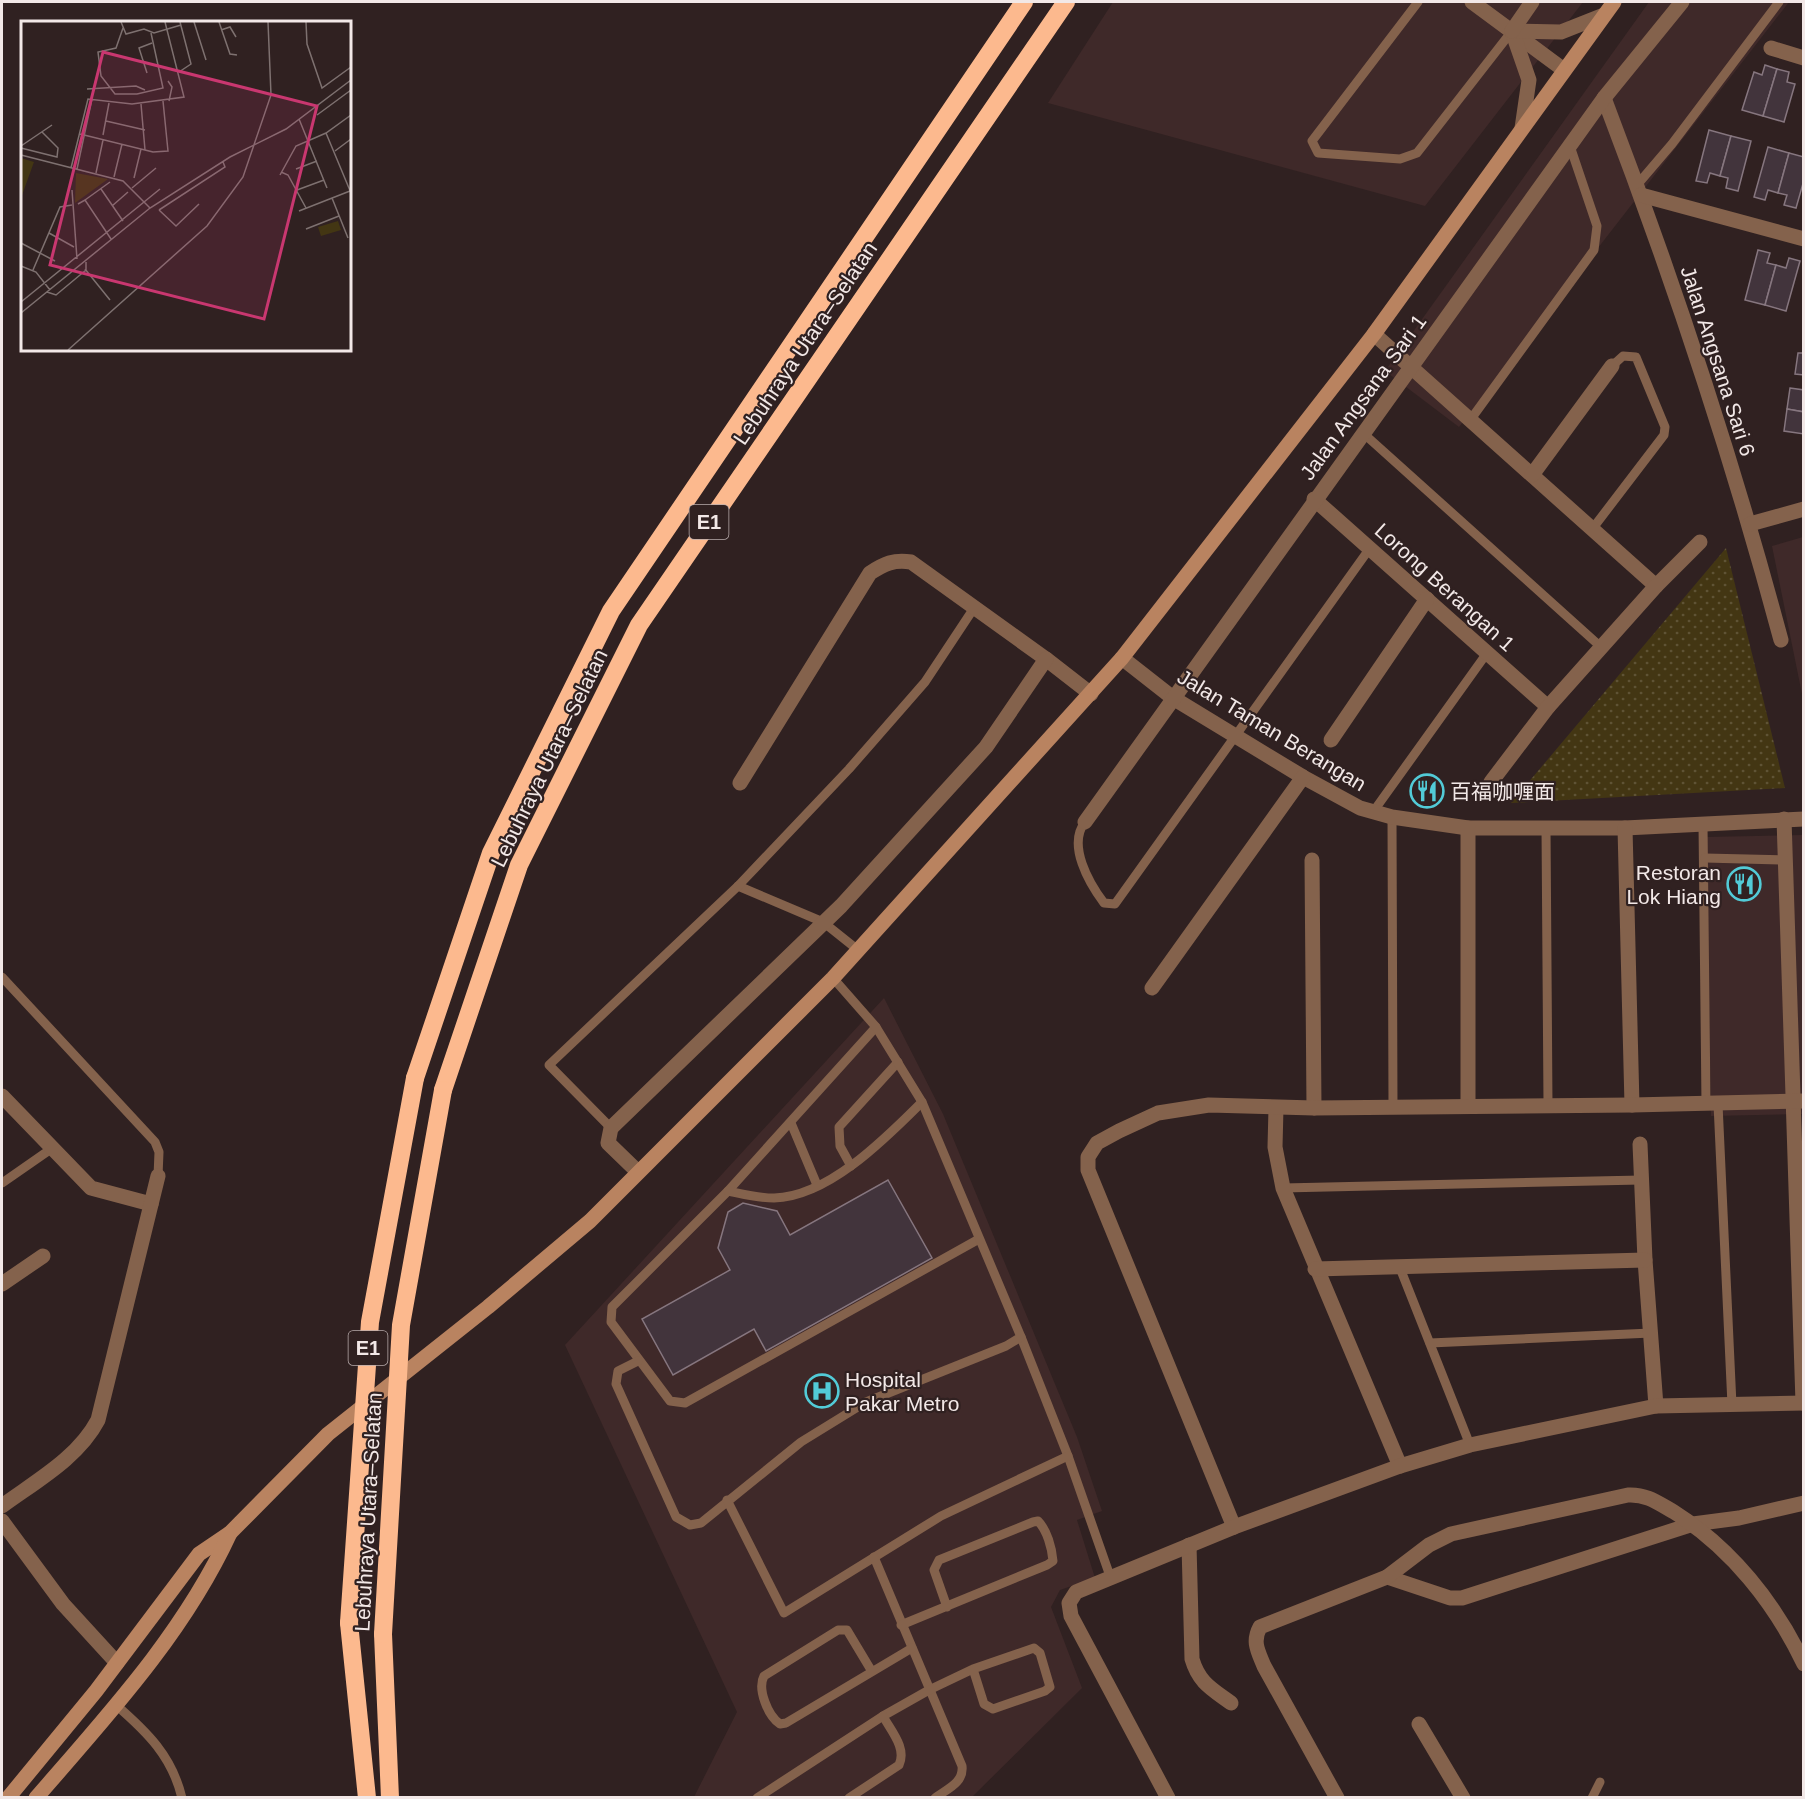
<svg xmlns="http://www.w3.org/2000/svg" width="1805" height="1799" viewBox="0 0 1805 1799" font-family="Arial,'Noto Sans SC',sans-serif">
<style>
.built{fill:#3f2929}
.park{fill:url(#park-dots)}
.building{fill:#42343c;stroke:#86767f;stroke-width:1.5}
.lines{fill:none;stroke-linecap:round;stroke-linejoin:round}
.service{stroke:#84624c;stroke-width:9}
.minor{stroke:#84624c;stroke-width:15}
.secondary{stroke:#b98360;stroke-width:15}
.motorway{stroke:#fcb98e;stroke-width:18}
.motorway-bridge{stroke:#fcb98e;stroke-width:18}
.labels{text-anchor:middle;dominant-baseline:central;stroke-width:4.5;stroke-linejoin:round;paint-order:stroke}
.shield{fill:#302121;stroke:#b8acac;stroke-width:1.5}
.shield-label{font-size:20px;font-weight:bold;fill:#f2e8e7}
.street-label{font-size:21px;fill:#f2e8e7;stroke:#302121}
.poi-label{font-size:21px;fill:#f2e8e7;stroke:#302121;text-anchor:start}
.inset-road{fill:none;stroke:#7e7170;stroke-width:1.5}
.view{fill:#c93770;fill-opacity:0.15;stroke:#c93770;stroke-width:3}
.inset-edge{fill:none;stroke:#f2e8e7;stroke-width:3}
</style>
<defs>
<pattern id="park-dots" width="8" height="8" patternUnits="userSpaceOnUse" patternTransform="scale(1.5)"><rect width="8" height="8" fill="#433613"/><path d="M2 2h.1M6 6h.1" fill="none" stroke="#5f5335" stroke-width="1.8" stroke-linecap="round"/></pattern>
</defs>
<rect width="100%" height="100%" fill="#302121"/>
<g class="built">
<path d="M1113,2H1583L1425,206L1048,103Z"/>
<path d="M1649,2H1789L1459,427L1385,371Z"/>
<path d="M1803,537H1804L1803,699L1772,546Z"/>
<path d="M1803,835V1114L1711,1116L1706,837Z"/>
<path d="M884,998L943,1114L1077,1437L1102,1511L1077,1520L1095,1578L1060,1590L1051,1607L1082,1688L972,1797H694L737,1712L565,1345Z"/>
</g>
<path class="park" d="M1726,548L1785,788L1511,803Z"/>
<g class="building">
<path d="M1765,65L1777,69L1763,116L1742,110L1754,72L1762,75Z"/>
<path d="M1777,69L1789,72L1787,82L1795,84L1784,122L1763,116Z"/>
<path d="M1709,130L1731,136L1720,176L1710,173L1707,183L1696,181Z"/>
<path d="M1731,136L1751,141L1738,191L1726,188L1728,178L1720,176Z"/>
<path d="M1768,147L1789,153L1778,193L1768,190L1765,200L1754,197Z"/>
<path d="M1789,153L1804,157V180L1796,208L1784,205L1787,195L1778,193Z"/>
<path d="M1758,250L1770,253L1767,263L1776,265L1765,305L1745,300Z"/>
<path d="M1789,258L1800,261L1786,311L1765,305L1776,265L1786,268Z"/>
<path d="M1798,353H1804V375L1795,374Z"/>
<path d="M1790,388L1804,390V412L1787,409Z"/>
<path d="M1787,409L1804,412V434L1784,431Z"/>
<path d="M888,1180L932,1258L766,1351L754,1329L673,1375L642,1319L730,1270L718,1248L728,1212L743,1203L777,1211L790,1235Z"/>
</g>
<g class="lines">
<g class="service">
<path d="M1418,2L1312,141L1318,153L1400,159L1417,153L1512,31"/>
<path d="M1637,185L1672,144L1779,2"/>
<path d="M1471,419L1594,250L1597,226L1570,146"/>
<path d="M1363,433L1601,647"/>
<path d="M1593,528L1664,435L1665,427L1636,357L1623,356L1612,366"/>
<path d="M1373,812L1487,653"/>
<path d="M1392,817L1393,1107"/>
<path d="M1085,822C1067,845 1089,883 1104,903L1115,904L1370,548"/>
<path d="M1703,824L1706,1104"/>
<path d="M1546,828L1548,1104"/>
<path d="M1705,858L1785,860"/>
<path d="M738,886L823,922L858,950"/>
<path d="M2,977L155,1142L159,1152L158,1176"/>
<path d="M876,1027L728,1191L612,1307L611,1322L670,1401L685,1403L979,1239"/>
<path d="M1718,1104L1732,1405"/>
<path d="M791,1123L817,1185"/>
<path d="M611,1128L549,1065L738,886L849,769L925,682L974,608"/>
<path d="M851,1166L840,1146L839,1127L898,1062"/>
<path d="M2,1183L51,1149"/>
<path d="M1283,1188L1641,1180"/>
<path d="M728,1191C743,1194 758,1198 774,1198C828,1197 886,1138 922,1102"/>
<path d="M1400,1268L1470,1445"/>
<path d="M1021,1337L1068,1456L1110,1576"/>
<path d="M1430,1343L1651,1333"/>
<path d="M638,1361L618,1371L616,1384L676,1517L690,1525L701,1523L801,1442L866,1402L1006,1346L1021,1337L922,1102L876,1027L833,978"/>
<path d="M727,1500L784,1613L941,1516L1068,1456"/>
<path d="M874,1557L962,1766C964,1783 947,1789 935,1798"/>
<path d="M901,1625L1047,1565L1053,1561C1052,1548 1047,1530 1038,1521L1033,1522L939,1560L934,1570L947,1607"/>
<path d="M871,1670L847,1630H838L764,1676C757,1689 768,1716 780,1724L786,1723L912,1648"/>
<path d="M116,1705C147,1732 172,1756 182,1798"/>
<path d="M757,1798L883,1716L929,1690L973,1669L1034,1648L1040,1653L1050,1687L1045,1691L993,1709L984,1704L973,1669"/>
<path d="M849,1798L899,1765C907,1748 891,1731 883,1716"/>
<path d="M1592,1798L1600,1782"/>
</g>
<g class="minor">
<path d="M1472,2L1564,70"/>
<path d="M1512,31L1529,80L1522,128"/>
<path d="M1512,31L1561,32L1604,15"/>
<path d="M1512,31L1532,2"/>
<path d="M1771,48L1804,58"/>
<path d="M1604,98C1672,276 1732,457 1781,640"/>
<path d="M1641,195L1804,239"/>
<path d="M1374,334L1656,586L1700,542"/>
<path d="M1532,475L1612,366"/>
<path d="M1314,499L1548,707"/>
<path d="M1750,524L1804,509"/>
<path d="M1122,658L1173,698L1303,777L1360,808L1392,817L1468,828H1625L1804,819"/>
<path d="M1331,740L1427,599"/>
<path d="M1491,782L1548,707L1656,586"/>
<path d="M740,783L870,573C884,564 894,559 911,562L1046,659L1091,694"/>
<path d="M1784,819L1803,1403"/>
<path d="M1085,822L1604,98L1682,2"/>
<path d="M1625,828L1632,1105"/>
<path d="M1312,860L1314,1108"/>
<path d="M1152,988L1303,777"/>
<path d="M2,1096L91,1188L151,1204"/>
<path d="M1468,1105V828"/>
<path d="M1276,1108L1275,1147L1283,1188L1400,1466"/>
<path d="M1640,1144L1645,1260L1656,1406"/>
<path d="M638,1172L608,1143L611,1128L841,906L986,747L1046,659"/>
<path d="M1315,1269L1645,1260"/>
<path d="M2,1284L43,1256"/>
<path d="M2,1506C36,1481 78,1458 98,1420L158,1176"/>
<path d="M2,1521L63,1604L117,1663"/>
<path d="M1234,1527L1088,1170V1157L1097,1143L1119,1131L1158,1113L1209,1105L1314,1108L1632,1105L1804,1101"/>
<path d="M1189,1545L1192,1659C1199,1683 1212,1689 1231,1703"/>
<path d="M1387,1577L1450,1598H1462L1693,1524L1739,1518L1804,1503"/>
<path d="M1419,1724L1463,1798"/>
<path d="M1168,1798L1071,1616L1069,1603L1076,1592L1234,1527L1400,1466L1470,1445L1656,1406L1804,1403"/>
<path d="M1337,1798L1264,1666C1258,1651 1252,1642 1260,1627L1387,1577L1429,1545L1451,1534L1628,1495C1647,1494 1658,1503 1674,1512C1731,1548 1775,1603 1804,1664"/>
</g>
<g class="secondary">
<path d="M8,1798L96,1691L199,1554L230,1533L328,1434L488,1307L590,1221L833,978L1122,658L1374,334L1614,2"/>
<path d="M36,1798C108,1715 184,1633 230,1533"/>
</g>
<g class="motorway">
<path d="M415,1078L491,853L611,611L1024,2"/>
<path d="M443,1090L519,865L639,625L1066,2"/>
<path d="M349,1623L367,1798"/>
<path d="M383,1634L390,1798"/>
</g>
<g class="motorway-bridge">
<path d="M349,1623L370,1322L415,1078"/>
<path d="M383,1634L401,1325L443,1090"/>
</g>
</g>
<defs>
<symbol id="restaurant-ring" viewBox="-11 -11 22 22"><circle r="9.5" fill="#302121" stroke="#52cbd7" stroke-width="1.5"/><path d="M-5-6h1v4h1v-4h1v4h1v-4h1v5L-1.5 .5V6h-2V.5L-5-1ZM5-6V6H3V1.5H1.5Q1.5-4 5-6Z" fill="#52cbd7"/></symbol>
<symbol id="hospital-ring" viewBox="-11 -11 22 22"><circle r="9.5" fill="#302121" stroke="#52cbd7" stroke-width="1.5"/><path d="M-5-5h3v3.5h4V-5h3V5h-3V1.5h-4V5h-3Z" fill="#52cbd7"/></symbol>
</defs>
<g fill-rule="evenodd">
<use href="#restaurant-ring" x="1408" y="772" width="38" height="38"/>
<use href="#restaurant-ring" x="1725" y="865" width="38" height="38"/>
<use href="#hospital-ring" x="803" y="1372" width="38" height="38"/>
</g>
<g class="labels">
<g class="shield">
<rect x="689.5" y="505" width="39" height="34" rx="4.5"/>
<rect x="348.5" y="1331" width="39" height="34" rx="4.5"/>
</g>
<g class="shield-label">
<text x="709" y="522">E1</text>
<text x="368" y="1348">E1</text>
</g>
<g class="street-label">
<text transform="translate(805 343) rotate(-56)">Lebuhraya Utara–Selatan</text>
<text transform="translate(1718 361) rotate(72)">Jalan Angsana Sari 6</text>
<text transform="translate(1363 397) rotate(-54)">Jalan Angsana Sari 1</text>
<text transform="translate(1445 587) rotate(42)">Lorong Berangan 1</text>
<text transform="translate(1272 730) rotate(31)">Jalan Taman Berangan</text>
<text transform="translate(549 758) rotate(-64)">Lebuhraya Utara–Selatan</text>
<text transform="translate(368 1512) rotate(-87)">Lebuhraya Utara–Selatan</text>
</g>
<g class="poi-label">
<text x="1450" y="791">百福咖喱面</text>
<text x="1721" y="872" text-anchor="end">Restoran<tspan x="1721" dy="24">Lok Hiang</tspan></text>
<text x="845" y="1379">Hospital<tspan x="845" dy="24">Pakar Metro</tspan></text>
</g>
</g>
<g transform="translate(21 21)">
<rect width="330" height="330" fill="#302121"/>
<path d="M0,137L13,141L0,177ZM317,200L320,209L300,215L297,206Z" fill="#433613"/>
<path d="M55,152L87,158L54,182Z" fill="#433613"/>
<path class="inset-road" d="M100,1L105,13L123,8L133,12L160,4M173,1L185,39M198,1L209,33L216,34M285,1L286,23L301,67L330,46M102,7L95,27L77,31L80,55L94,73H116L142,67L130,12M200,9L209,6L215,16M158,51L170,43L159,1M126,52L118,27L131,22M147,60L151,66L148,80M66,68L115,65L124,69M120,83L124,129M296,94L330,69M278,98L306,167M85,100L124,109M305,112L330,172M59,113L132,131L147,130L142,80M82,114L88,82M0,125L31,104M0,127L36,136L37,127L21,111M314,130L330,118M0,134L102,160L129,187M50,147L67,78L111,83L163,76L144,1M56,148L71,78M275,148L296,140M260,151L267,154L285,187M75,152L82,119M259,154L275,125L305,112L330,94M93,156L101,123M113,157L120,128M111,167L135,147M80,168L102,200M51,169L56,238M276,169L303,159M311,177L327,217M64,179L89,161M57,183L64,179L90,218M91,185L107,171M138,189L204,146L202,141M138,189L155,205L178,183M278,190L329,170M285,208L318,195M28,212L53,226M0,222L34,240M0,245L15,251L29,269M64,248L89,279M12,249L39,186L51,184M26,271L35,274L65,249V241M0,281L139,168M0,292L129,187L209,136L265,108L330,59M47,329L186,205L222,156L250,74L247,1"/>
<path class="view" d="M82,31L296,85L243,298L29,244Z"/>
<rect width="330" height="330" class="inset-edge"/>
</g>
<rect width="1805" height="1799" fill="none" stroke="#f2e8e7" stroke-width="6"/>
</svg>
